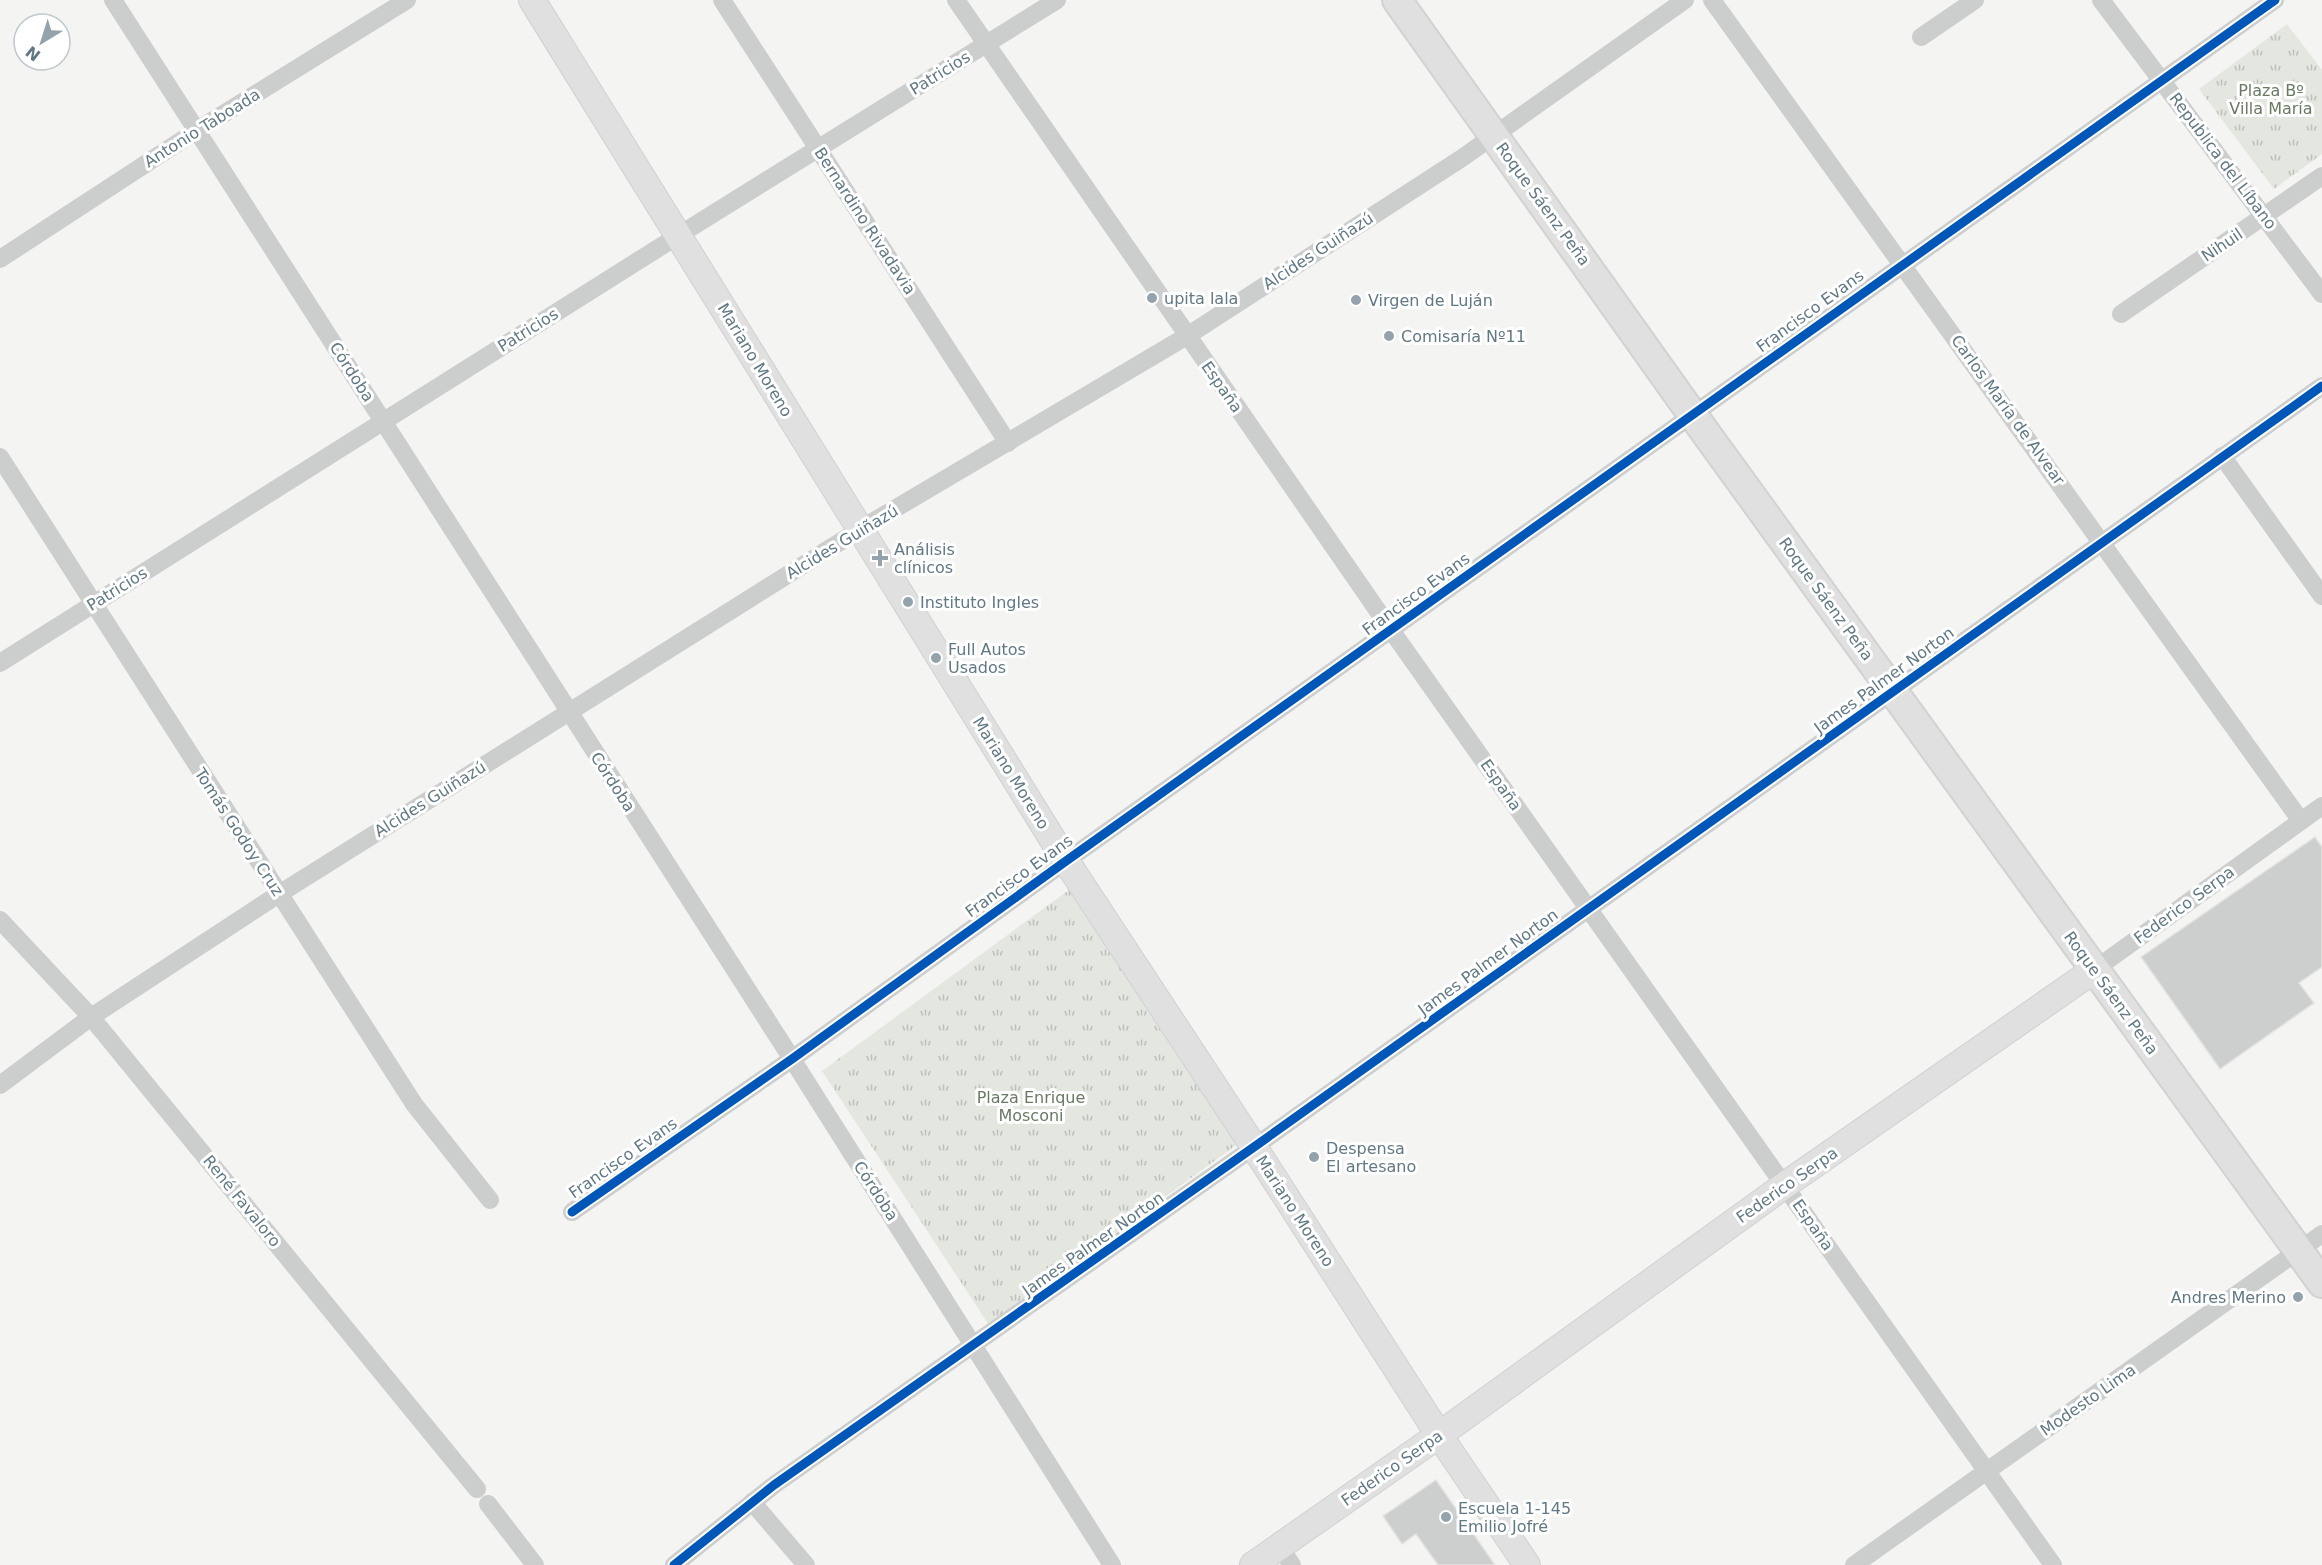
<svg xmlns="http://www.w3.org/2000/svg" width="2322" height="1565" viewBox="0 0 2322 1565" font-family="'DejaVu Sans',sans-serif">
<style>
.grass{fill:url(#grass-tufts)}
.building{fill:#cdcfcf;stroke:#e3e3e2;stroke-width:1.5}
.lines{fill:none;stroke-linecap:round;stroke-linejoin:round}
.secondary-casing{stroke:#cfd1d2;stroke-width:28}
.primary-casing{stroke:#d1d2d1;stroke-width:32}
.street{stroke:#cccdcd;stroke-width:18}
.secondary{stroke:#e0e0e0;stroke-width:26}
.primary{stroke:#e0e0e0;stroke-width:28}
.cycleway-casing{stroke:#fff;stroke-width:13}
.cycleway{stroke:#0057b8;stroke-width:9}
.poi-dot{fill:#94a3ab;stroke:#fff;stroke-width:2}
.labels{text-anchor:middle;dominant-baseline:central;stroke-width:6;stroke-linejoin:round;paint-order:stroke}
.street-label{font-size:16px;fill:#617885;stroke:#fff}
.park-label{font-size:16px;fill:#687b61;stroke:#fff}
.poi-label{font-size:16px;fill:#617885;stroke:#fff;text-anchor:start}
</style>
<defs>
<pattern id="grass-tufts" width="24" height="20" patternUnits="userSpaceOnUse" patternTransform="scale(1.5)"><rect width="24" height="20" fill="#e4e7e0"/><path d="M3 7l-1-3M5 7V3M7 7l1-3M15 17l-1-3M17 17v-4M19 17l1-3" fill="none" stroke="#bcc0bb"/></pattern>
</defs>
<rect width="100%" height="100%" fill="#f4f4f2"/>
<g class="grass">
<path d="M2287,24L2322,70V154L2274,189L2199,89Z"/>
<path d="M1073,887L1239,1143L989,1325L822,1071Z"/>
</g>
<g class="building">
<path d="M2315,837L2322,847V967L2299,983L2314,1003L2220,1069L2141,957Z"/>
<path d="M1436,1480L1495,1565H1438L1416,1534L1402,1544L1383,1516Z"/>
</g>
<g class="lines">
<defs>
<g id="secondary">
<path d="M532,0L1066,861L1254,1147L1439,1435L1527,1565"/>
<path d="M1253,1565L1439,1435L1785,1185L2094,970"/>
</g>
<path id="primary" d="M1397,0L1692,414L2322,1283"/>
</defs>
<use href="#secondary" class="secondary-casing"/>
<use href="#primary" class="primary-casing"/>
<g class="street">
<path d="M113,0L792,1059L1112,1565"/>
<path d="M722,0L1008,443"/>
<path d="M956,0L1391,630L2053,1565"/>
<path d="M1712,0L2301,821"/>
<path d="M2101,0L2322,294"/>
<path d="M1921,37L1975,0"/>
<path d="M0,259L196,131L407,0"/>
<path d="M2121,314L2322,176"/>
<path d="M2222,456L2322,596"/>
<path d="M0,457L414,1104L490,1200"/>
<path d="M0,663L679,235L1057,0"/>
<path d="M0,920L91,1017L477,1489"/>
<path d="M2094,970L2322,806"/>
<path d="M0,1085L91,1017L279,894L859,530L1187,336L1462,158L1685,0"/>
<path d="M572,1212L792,1059L1066,861L2275,0"/>
<path d="M752,1502L806,1565"/>
<path d="M488,1504L535,1565"/>
<path d="M1279,1546L1292,1565"/>
<path d="M674,1565L774,1485L1254,1147L2322,386"/>
<path d="M1854,1565L2322,1234"/>
</g>
<use href="#secondary" class="secondary"/>
<use href="#primary" class="primary"/>
<defs>
<g id="cycleway">
<path d="M572,1212L792,1059L1066,861L2275,0"/>
<path d="M674,1565L774,1485L1254,1147L2322,386"/>
</g>
</defs>
<use href="#cycleway" class="cycleway-casing"/>
<use href="#cycleway" class="cycleway"/>
</g>
<g class="poi-dot">
<circle cx="1152" cy="298" r="6"/>
<circle cx="1356" cy="300" r="6"/>
<circle cx="1389" cy="336" r="6"/>
<path d="M877 549h6v6h6v6h-6v6h-6v-6h-6v-6h6z"/>
<circle cx="908" cy="602" r="6"/>
<circle cx="936" cy="658" r="6"/>
<circle cx="1314" cy="1157" r="6"/>
<circle cx="2298" cy="1297" r="6"/>
<circle cx="1446" cy="1517" r="6"/>
</g>
<g class="labels">
<g class="street-label">
<text transform="translate(940 73) rotate(-32)">Patricios</text>
<text transform="translate(202 128) rotate(-32)">Antonio Taboada</text>
<text transform="translate(2223 161) rotate(53)">Republica del Líbano</text>
<text transform="translate(1543 204) rotate(54)">Roque Sáenz Peña</text>
<text transform="translate(865 221) rotate(57)">Bernardino Rivadavia</text>
<text transform="translate(2222 245) rotate(-34)">Nihuil</text>
<text transform="translate(1318 251) rotate(-33)">Alcides Guiñazú</text>
<text transform="translate(1810 311) rotate(-36)">Francisco Evans</text>
<text transform="translate(528 330) rotate(-32)">Patricios</text>
<text transform="translate(755 360) rotate(59)">Mariano Moreno</text>
<text transform="translate(352 372) rotate(57)">Córdoba</text>
<text transform="translate(1222 387) rotate(55)">España</text>
<text transform="translate(2008 410) rotate(54)">Carlos María de Alvear</text>
<text transform="translate(842 542) rotate(-31)">Alcides Guiñazú</text>
<text transform="translate(117 589) rotate(-32)">Patricios</text>
<text transform="translate(1416 594) rotate(-36)">Francisco Evans</text>
<text transform="translate(1826 599) rotate(54)">Roque Sáenz Peña</text>
<text transform="translate(1884 680) rotate(-36)">James Palmer Norton</text>
<text transform="translate(1011 773) rotate(58)">Mariano Moreno</text>
<text transform="translate(613 782) rotate(57)">Córdoba</text>
<text transform="translate(1501 785) rotate(55)">España</text>
<text transform="translate(430 799) rotate(-32)">Alcides Guiñazú</text>
<text transform="translate(239 832) rotate(57)">Tomás Godoy Cruz</text>
<text transform="translate(1019 876) rotate(-36)">Francisco Evans</text>
<text transform="translate(2184 905) rotate(-36)">Federico Serpa</text>
<text transform="translate(1488 962) rotate(-36)">James Palmer Norton</text>
<text transform="translate(2111 993) rotate(54)">Roque Sáenz Peña</text>
<text transform="translate(623 1158) rotate(-35)">Francisco Evans</text>
<text transform="translate(1787 1185) rotate(-35)">Federico Serpa</text>
<text transform="translate(876 1191) rotate(57)">Córdoba</text>
<text transform="translate(242 1201) rotate(51)">René Favaloro</text>
<text transform="translate(1295 1211) rotate(57)">Mariano Moreno</text>
<text transform="translate(1813 1225) rotate(55)">España</text>
<text transform="translate(1093 1244) rotate(-35)">James Palmer Norton</text>
<text transform="translate(2088 1400) rotate(-35)">Modesto Lima</text>
<text transform="translate(1392 1468) rotate(-35)">Federico Serpa</text>
</g>
<g class="park-label">
<text x="2271" y="90">Plaza Bº<tspan x="2271" dy="18">Villa María</tspan></text>
<text x="1031" y="1097">Plaza Enrique<tspan x="1031" dy="18">Mosconi</tspan></text>
</g>
<g class="poi-label">
<text x="1164" y="298">upita lala</text>
<text x="1368" y="300">Virgen de Luján</text>
<text x="1401" y="336">Comisaría Nº11</text>
<text x="894" y="549">Análisis<tspan x="894" dy="18">clínicos</tspan></text>
<text x="920" y="602">Instituto Ingles</text>
<text x="948" y="649">Full Autos<tspan x="948" dy="18">Usados</tspan></text>
<text x="1326" y="1148">Despensa<tspan x="1326" dy="18">El artesano</tspan></text>
<text x="2286" y="1297" text-anchor="end">Andres Merino</text>
<text x="1458" y="1508">Escuela 1-145<tspan x="1458" dy="18">Emilio Jofré</tspan></text>
</g>
</g>
<g transform="translate(42 42) rotate(218)"><circle r="28" fill="#ffffff" stroke="#c0c9ce" stroke-width="1.5"/>
<path d="M0-4.5L10 22L0 15L-10 22Z" fill="#94a3ab"/>
<text y="-9" font-size="16" font-weight="bold" text-anchor="middle" fill="#617885">N</text>
</g>
</svg>
